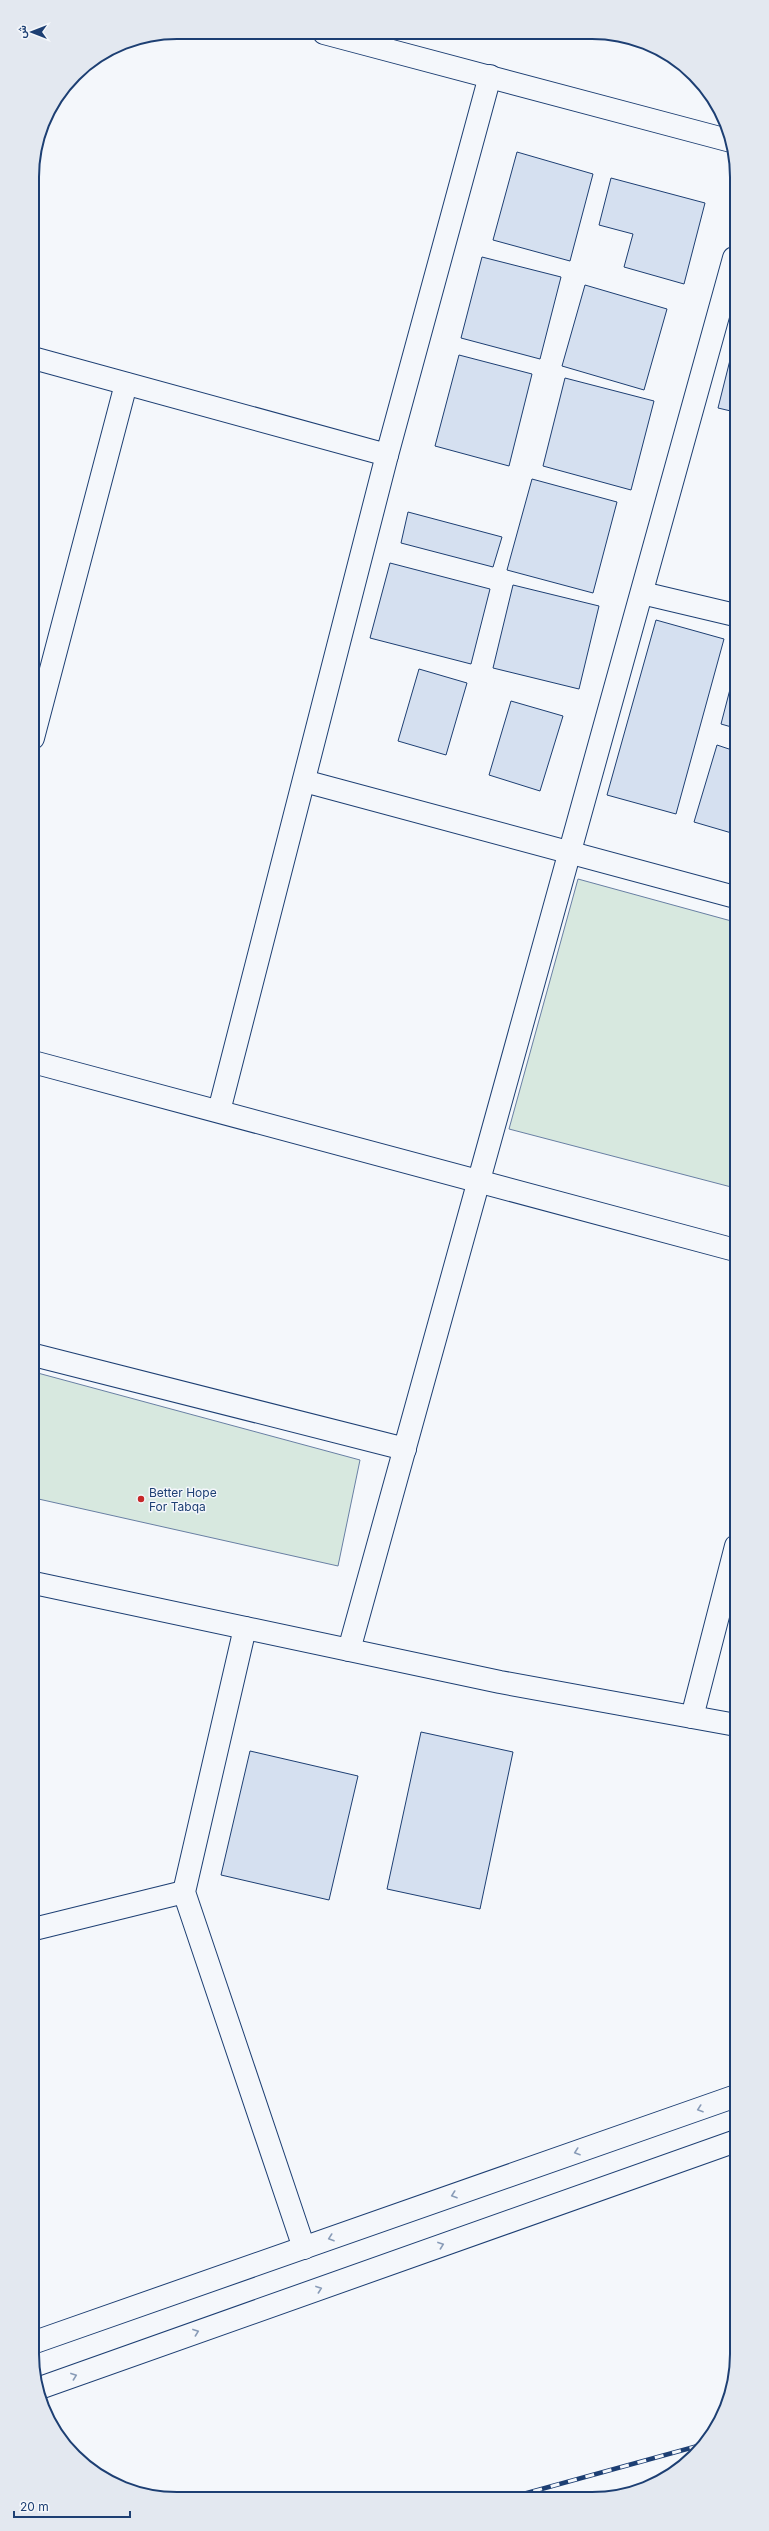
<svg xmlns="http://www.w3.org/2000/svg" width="769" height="2531" viewBox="0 0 769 2531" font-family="Inter,Vazirmatn,sans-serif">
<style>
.green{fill:#d7e8df;stroke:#687fa3}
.building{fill:#d5e0f0;stroke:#1d3f73}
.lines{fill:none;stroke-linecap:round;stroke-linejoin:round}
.street-casing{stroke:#1d3f73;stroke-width:24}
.secondary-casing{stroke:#1d3f73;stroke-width:24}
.street{stroke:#f4f7fb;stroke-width:22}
.secondary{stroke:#f4f7fb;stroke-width:22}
.rail-casing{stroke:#1d3f73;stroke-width:4.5}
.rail{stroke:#f4f7fb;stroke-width:3;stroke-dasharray:9;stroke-linecap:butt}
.oneway{stroke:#889bb7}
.poi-dot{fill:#c62828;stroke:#f4f7fb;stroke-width:1.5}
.labels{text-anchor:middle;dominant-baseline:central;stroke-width:3;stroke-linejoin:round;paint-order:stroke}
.poi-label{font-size:12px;fill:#1d3f73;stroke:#f4f7fb;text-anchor:start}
.rim{fill:none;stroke:#1d3f73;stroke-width:2}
</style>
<rect width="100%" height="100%" fill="#f4f7fb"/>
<g class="green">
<path d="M578,879L735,922V1188L509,1129Z"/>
<path d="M34,1372L360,1460L338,1566L34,1498Z"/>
</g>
<g class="building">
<path d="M517,152L593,174L570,261L493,240Z"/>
<path d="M611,178L705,203L684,284L624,267L633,234L599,225Z"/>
<path d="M482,257L561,277L540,359L461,338Z"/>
<path d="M585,285L667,309L644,390L562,366Z"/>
<path d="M734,344L735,412L718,408Z"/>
<path d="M459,355L532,374L509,466L435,446Z"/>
<path d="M565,378L654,401L631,490L543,466Z"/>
<path d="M532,479L617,502L593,593L507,570Z"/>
<path d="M408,512L502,537L493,567L401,543Z"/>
<path d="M390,563L490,589L471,664L370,638Z"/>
<path d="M513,585L599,606L579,689L493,668Z"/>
<path d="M656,620L724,639L676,814L607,795Z"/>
<path d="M419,669L467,683L446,755L398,741Z"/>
<path d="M735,670V728L721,724Z"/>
<path d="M511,701L563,716L540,791L489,775Z"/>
<path d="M717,745L735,751V834L694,822Z"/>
<path d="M421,1732L513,1752L480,1909L387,1889Z"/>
<path d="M250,1751L358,1776L329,1900L221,1875Z"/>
</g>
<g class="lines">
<defs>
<g id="street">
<path d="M33,358L387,455L490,76"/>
<path d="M642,593L735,615"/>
<path d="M33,738L126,384"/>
<path d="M304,781L735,897"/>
<path d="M33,1062L735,1250"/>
<path d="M219,1111L387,455"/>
<path d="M34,1355L405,1449"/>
<path d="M34,1583L500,1682L736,1725"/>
<path d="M245,1628L184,1892L304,2248"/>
<path d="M349,1650L734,258"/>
<path d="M692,1717L736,1546"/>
<path d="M34,1929L184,1892"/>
</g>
<g id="secondary">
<path d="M324,33L731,141"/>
<path d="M35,2342L736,2096"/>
<path d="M37,2389L736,2141"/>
</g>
</defs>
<use href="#street" class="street-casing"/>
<use href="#secondary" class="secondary-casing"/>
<use href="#street" class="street"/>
<use href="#secondary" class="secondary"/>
<defs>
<path id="rail" d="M516,2496L705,2444"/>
</defs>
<use href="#rail" class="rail-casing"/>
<use href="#rail" class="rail"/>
</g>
<defs><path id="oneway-chevron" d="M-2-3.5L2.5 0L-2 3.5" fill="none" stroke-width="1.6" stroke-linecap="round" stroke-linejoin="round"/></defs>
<g class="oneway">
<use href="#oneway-chevron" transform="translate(700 2109) rotate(161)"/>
<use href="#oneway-chevron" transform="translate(577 2152) rotate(161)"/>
<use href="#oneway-chevron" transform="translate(454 2195) rotate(161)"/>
<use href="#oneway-chevron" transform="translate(331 2238) rotate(161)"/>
<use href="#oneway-chevron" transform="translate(441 2245) rotate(-20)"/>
<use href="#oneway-chevron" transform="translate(319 2289) rotate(-20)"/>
<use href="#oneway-chevron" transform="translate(196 2332) rotate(-20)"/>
<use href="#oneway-chevron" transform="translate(74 2376) rotate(-20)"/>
</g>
<circle class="poi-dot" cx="141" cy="1499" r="4"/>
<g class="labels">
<g class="poi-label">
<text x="149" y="1492">Better Hope<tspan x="149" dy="14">For Tabqa</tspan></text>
</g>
</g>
<path d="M0 0H769V2531H0ZM177 39H592A138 138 0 0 1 730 177V2354A138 138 0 0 1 592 2492H177A138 138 0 0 1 39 2354V177A138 138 0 0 1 177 39Z" fill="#e3e8f0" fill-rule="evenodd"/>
<path class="rim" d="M177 39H592A138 138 0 0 1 730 177V2354A138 138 0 0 1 592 2492H177A138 138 0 0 1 39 2354V177A138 138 0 0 1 177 39Z"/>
<g transform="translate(32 32) rotate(270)" stroke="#f4f7fb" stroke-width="3" paint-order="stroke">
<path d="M0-3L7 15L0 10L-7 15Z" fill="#1d3f73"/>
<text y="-6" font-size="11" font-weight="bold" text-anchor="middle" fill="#1d3f73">ش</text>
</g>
<path d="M14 2511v6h116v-6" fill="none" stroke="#1d3f73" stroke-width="2"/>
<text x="20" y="2511" font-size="12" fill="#1d3f73" stroke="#f4f7fb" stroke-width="3" paint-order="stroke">20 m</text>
</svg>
